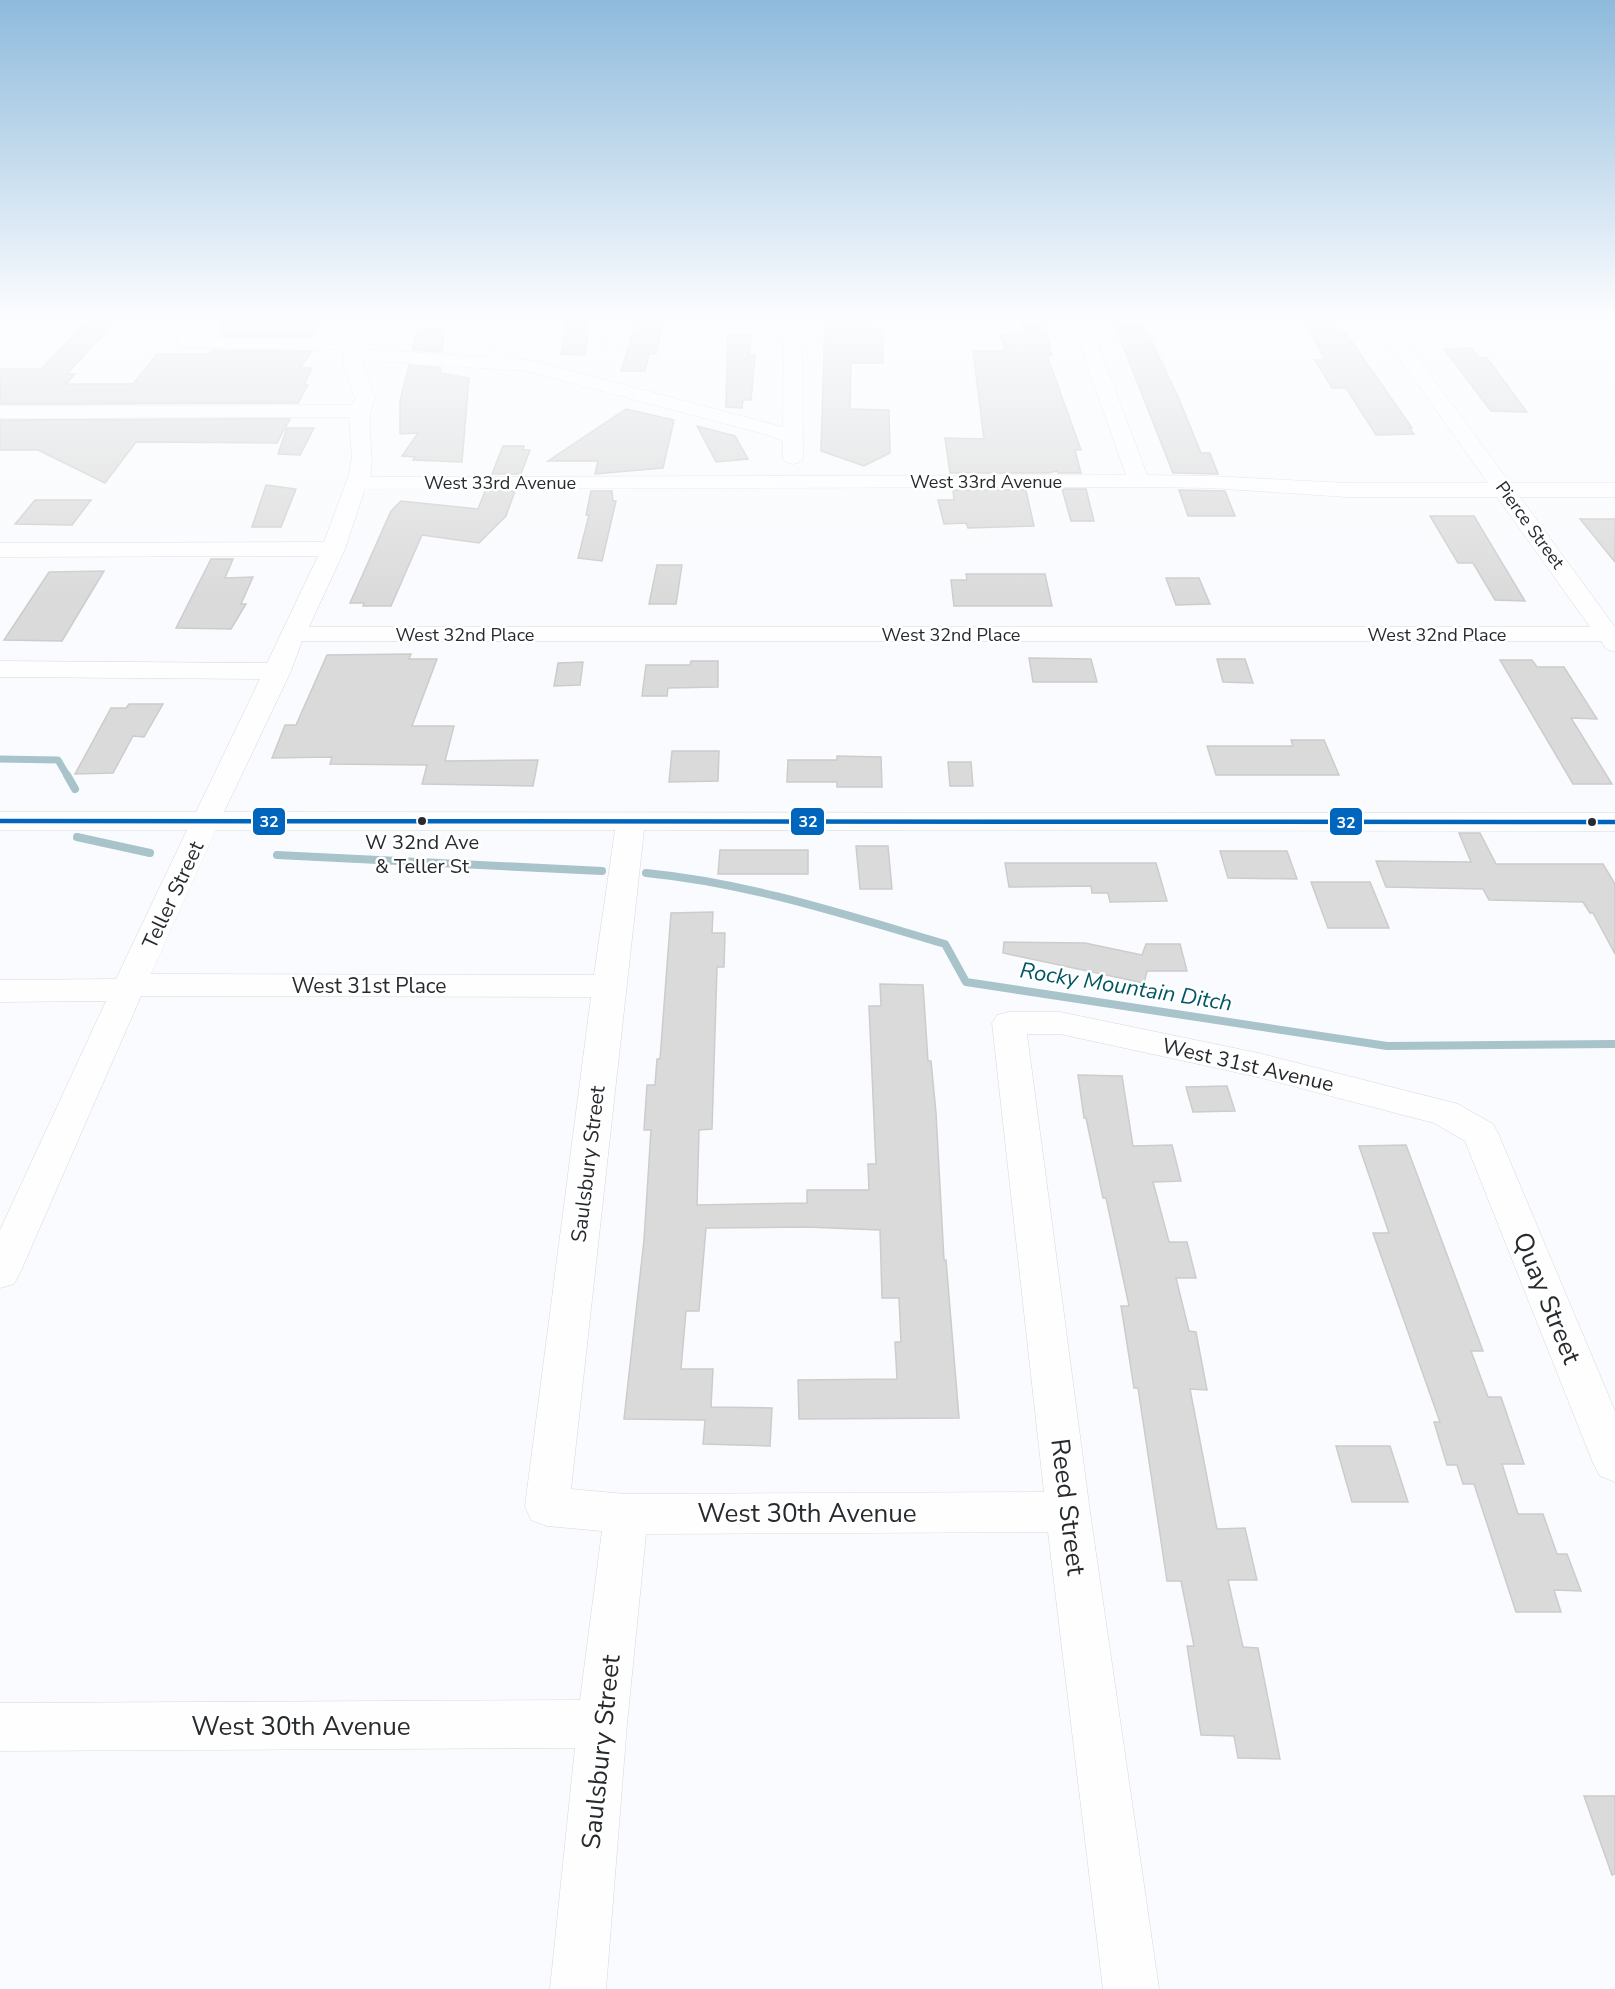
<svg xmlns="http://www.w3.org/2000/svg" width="1615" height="1989" viewBox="0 0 1615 1989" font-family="'Nunito Sans',sans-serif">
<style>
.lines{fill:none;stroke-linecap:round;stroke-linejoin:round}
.stream-far1{stroke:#a8c3ca;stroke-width:7}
.stream{stroke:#a8c3ca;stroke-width:8}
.building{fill:#dadada;stroke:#cccccb;stroke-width:1.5}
.minor-casing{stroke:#d6d8db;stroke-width:1}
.minor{fill:#fefeff;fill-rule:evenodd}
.bus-1-casing{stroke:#fff;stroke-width:9}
.bus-1{stroke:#0065bd;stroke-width:4.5}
.bus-dot{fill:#272b2e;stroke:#fff;stroke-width:2}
.labels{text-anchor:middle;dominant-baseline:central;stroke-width:5;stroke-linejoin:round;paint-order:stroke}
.far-street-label{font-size:18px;fill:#272b2e;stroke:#fff}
.bus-label{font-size:20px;fill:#272b2e;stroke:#fff}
.street-label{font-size:21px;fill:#272b2e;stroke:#fff}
.water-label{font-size:22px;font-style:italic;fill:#015763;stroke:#fff}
.near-street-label{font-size:26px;fill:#272b2e;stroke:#fff}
.line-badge{stroke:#fff;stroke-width:2}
.badge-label{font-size:16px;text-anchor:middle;font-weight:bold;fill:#fff}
</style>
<rect width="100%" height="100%" fill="#f9fbfe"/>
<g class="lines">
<path class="stream-far1" d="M0,759L58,760L68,777"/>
<g class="stream">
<path d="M67,775L75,789"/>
<path d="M77,837L150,853"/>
<path d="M277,855L602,871"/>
<path d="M646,873C749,883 846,915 945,944L966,982L1387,1046L1615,1044"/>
</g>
</g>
<g class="building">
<path d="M88,320L115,321L67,374H75L66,384H133L157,354H210L213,350L312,351L300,368H312L304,385H308L298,403L0,404V369H41Z"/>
<path d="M221,320H322L313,336H221Z"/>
<path d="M567,320H589L585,355L561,354Z"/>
<path d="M637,320H664L656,354H649L645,371H621Z"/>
<path d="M1305,320H1333L1340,332H1345L1412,428H1409L1414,434L1376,435L1346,388H1332L1315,360H1325Z"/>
<path d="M825,321L868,322V329H882L883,363H851L850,409L889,410L890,453L864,466L821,451Z"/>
<path d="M1022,323H1044L1052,355H1047L1081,450H1075L1081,473H1058L1057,471L1048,473H950L945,438L984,439L973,351H1005L1000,334H1024Z"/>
<path d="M1114,323H1143L1179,399L1201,453H1210L1218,474L1173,473Z"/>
<path d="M417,330H444L442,352L412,350Z"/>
<path d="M728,334L751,335L749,355H755L751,400H743L742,408L726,407Z"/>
<path d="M1471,348L1479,358H1487L1527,412L1491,411L1444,349Z"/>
<path d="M409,365L441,368L440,373L469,378L462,462L413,460L415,457L402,456L418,433L400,434V401Z"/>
<path d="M626,409L674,420L663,468L595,474L598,461H548Z"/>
<path d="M290,419L277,443L136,442L105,483L38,450H0V420Z"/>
<path d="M697,426L735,436L748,459L716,462Z"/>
<path d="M287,428H314L300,455L278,454Z"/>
<path d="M503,446H524L523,450H530L521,474H492Z"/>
<path d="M266,485L296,489L281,527H252Z"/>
<path d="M1062,489H1086L1094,521H1071Z"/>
<path d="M953,490H1026L1034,526L968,528L966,523L944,524L938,500H954Z"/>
<path d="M1179,490L1225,491L1235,516H1188Z"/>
<path d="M485,491H515L506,516L479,543L422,535L391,606H363L364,603H350L391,511L401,501L478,509Z"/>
<path d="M591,491H612L613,501H616L602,561L578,558L589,515H586Z"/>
<path d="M35,500H91L72,525L15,524Z"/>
<path d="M1430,516H1474L1525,601L1495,600L1473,563H1458Z"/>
<path d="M1580,519H1615V562Z"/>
<path d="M211,559H233L225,578L253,577L241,604H246L231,629L176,628Z"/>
<path d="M657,565H682L676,604H649Z"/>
<path d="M104,571L62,641L4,640L49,572Z"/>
<path d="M966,574H1045L1052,606H954L951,580H967Z"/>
<path d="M1166,578H1199L1210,604L1176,605Z"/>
<path d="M411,654L409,659H437L412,726H454L445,761L538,760L533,786L422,784L427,765L330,764L332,757L272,758L285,725H296L327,655Z"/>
<path d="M1029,658L1091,659L1097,682H1033Z"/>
<path d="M1217,659H1245L1253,683L1223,682Z"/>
<path d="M1500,660H1532L1537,667H1564L1597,719L1571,718L1612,784H1573Z"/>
<path d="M691,661H718V687L668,688L667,696H642L646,665H690Z"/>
<path d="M583,662L580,685L554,686L558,663Z"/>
<path d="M129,704H163L144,737L133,736L113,773L75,774L111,708H126Z"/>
<path d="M1291,740H1324L1339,775H1216L1207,746H1293Z"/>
<path d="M672,751H719L718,781L669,782Z"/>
<path d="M837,756L881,757L882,787H837V782H787L788,760H837Z"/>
<path d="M948,762H971L973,786H950Z"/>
<path d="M1459,833H1480L1496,864H1603L1615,884V954L1593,913H1590L1583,902L1489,900L1483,889L1386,887L1376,861L1471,862Z"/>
<path d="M856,846H888L892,889H860Z"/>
<path d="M720,850H808V874H718Z"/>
<path d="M1220,851H1287L1297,879L1228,878Z"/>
<path d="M1005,863H1156L1167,901L1110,902L1108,893H1092L1091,886L1009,887Z"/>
<path d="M1311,882H1370L1389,928H1328Z"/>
<path d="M713,912L712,933H725L724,967H717L712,1129L699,1130L697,1205L807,1203V1190H869L868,1164H876L869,1006H881L880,984L923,985L928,1061H931L936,1113L944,1260H946L959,1418L799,1419L798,1380L897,1379L895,1342H901L899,1298H882L880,1230L806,1227L706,1228L699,1311H686L681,1369H713L711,1407L772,1408L770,1446L703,1444L705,1420L624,1419L644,1240L651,1130H644L647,1085H655L657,1059H660L671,913Z"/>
<path d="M1004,942L1085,943L1142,955L1146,944H1180L1187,971H1147L1144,983L1003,953Z"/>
<path d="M1078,1075L1122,1076L1133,1146L1172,1145L1181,1181L1153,1182L1169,1242H1187L1196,1278H1176L1189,1331L1196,1332L1207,1390L1190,1389L1217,1529L1245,1528L1257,1580H1228L1243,1647L1258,1648L1280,1759L1238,1758L1234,1736L1201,1735L1187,1646H1194L1181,1581H1167L1138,1388H1134L1121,1306H1129L1106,1198H1103L1086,1118H1084Z"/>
<path d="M1227,1086L1235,1111L1193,1112L1186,1087Z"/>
<path d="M1406,1145L1483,1351H1471L1488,1397H1501L1524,1464H1502L1518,1514H1543L1557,1554H1567L1581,1591L1554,1590L1561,1612H1516L1474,1484H1463L1457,1465H1447L1434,1422H1440L1373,1233H1389L1359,1146Z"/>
<path d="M1336,1446H1390L1408,1502H1352Z"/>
<path d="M1584,1796H1615V1874L1612,1875Z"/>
</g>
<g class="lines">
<defs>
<g id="minor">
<path d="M191,320H209L198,338H346L354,320H372L362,349L487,357L515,320H533L506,358L534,361L783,427L784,320H802L803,458L800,462L793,464L786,462L783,458V441L768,435L526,371L362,360L375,399C363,423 376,451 370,477L1126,475L1071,320H1089L1147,475L1209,476L1347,483H1488L1372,320H1390L1510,483H1615V497H1520L1615,627V652L1606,649L1601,641H302L291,671L224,812L1615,813V831L644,830L571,1489L626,1494L1044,1492L992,1023L997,1015L1009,1012H1060L1258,1053L1458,1104L1493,1124L1498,1133L1615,1411V1482L1600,1476L1593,1463L1465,1141L1434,1123L1258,1077L1060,1034H1027L1090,1512L1159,1989H1103L1048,1532L646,1534L627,1724L606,1989H550L575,1748L0,1751V1703L580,1700L602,1531L547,1526L531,1520L525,1506L591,997L141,996L20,1273L14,1284L0,1288V1230L106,1001L0,1002V980L116,979L187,830H0V812H196L260,679L0,677V661L267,663L318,556L0,557V543L324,542L349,474L352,456L349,417L0,418V406L352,405L355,399L344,365L343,349L178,347L176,343ZM1139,487L1209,488L1347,497H1497L1590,627H309L345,549L365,489ZM216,830H615L594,975L151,974Z"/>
<path d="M611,320H629L622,349H608L606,345Z"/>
</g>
</defs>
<use href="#minor" class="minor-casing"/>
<use href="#minor" class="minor"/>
<defs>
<path id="bus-1" d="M0,821L1615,822"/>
</defs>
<use href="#bus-1" class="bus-1-casing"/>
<use href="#bus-1" class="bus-1"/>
</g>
<linearGradient id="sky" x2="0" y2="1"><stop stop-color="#8ebadc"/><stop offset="0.53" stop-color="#fcfdff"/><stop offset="1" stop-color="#fcfdff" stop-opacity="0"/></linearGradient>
<rect width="1615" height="599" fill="url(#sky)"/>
<g class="bus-dot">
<circle cx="422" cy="821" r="5"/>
<circle cx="1592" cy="822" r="5"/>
</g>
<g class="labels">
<g class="far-street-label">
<text x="986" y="482">West 33rd Avenue</text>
<text x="500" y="483">West 33rd Avenue</text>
<text transform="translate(1530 525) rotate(54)">Pierce Street</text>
<text x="465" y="635">West 32nd Place</text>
<text x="951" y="635">West 32nd Place</text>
<text x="1437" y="635">West 32nd Place</text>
</g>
<g class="bus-label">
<text x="422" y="842">W 32nd Ave<tspan x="422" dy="24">&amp; Teller St</tspan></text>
</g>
<g class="street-label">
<text transform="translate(173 895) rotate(-65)">Teller Street</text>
<text x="369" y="986">West 31st Place</text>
<text transform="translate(1248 1065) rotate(13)">West 31st Avenue</text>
<text transform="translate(588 1164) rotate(-83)">Saulsbury Street</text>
</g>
<g class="water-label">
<text transform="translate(1126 987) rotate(9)">Rocky Mountain Ditch</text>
</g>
<g class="near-street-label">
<text transform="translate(1547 1298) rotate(68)">Quay Street</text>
<text transform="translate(1068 1507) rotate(83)">Reed Street</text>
<text x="807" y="1513">West 30th Avenue</text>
<text x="301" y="1726">West 30th Avenue</text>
<text transform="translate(601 1752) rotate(-84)">Saulsbury Street</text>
</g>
</g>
<g class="line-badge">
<rect x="252" y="807" width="34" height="29" rx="6" fill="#0065bd"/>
<rect x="790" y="807" width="35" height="29" rx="6" fill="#0065bd"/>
<rect x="1329" y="807" width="34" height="29" rx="6" fill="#0065bd"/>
</g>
<g class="badge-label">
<text x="269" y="827">32</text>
<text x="808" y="827">32</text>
<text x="1346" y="828">32</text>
</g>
</svg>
